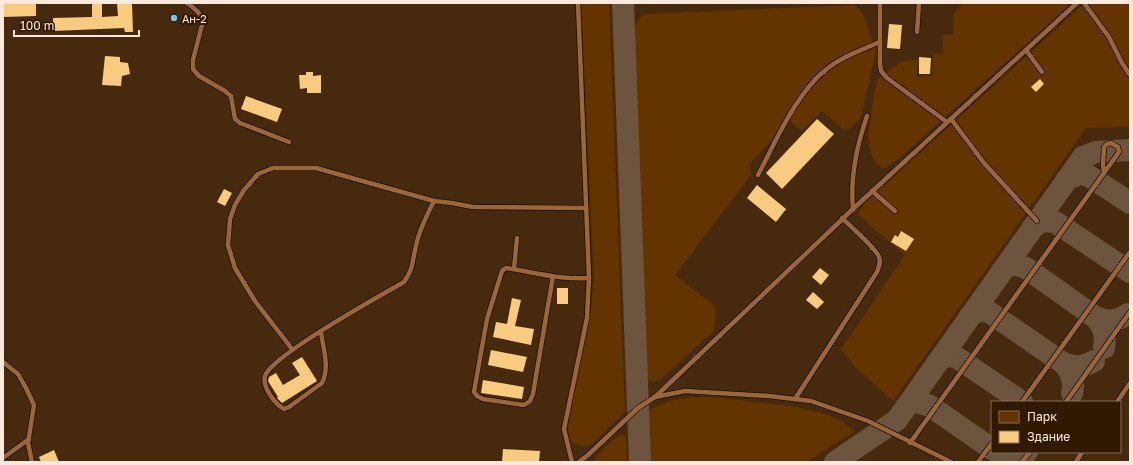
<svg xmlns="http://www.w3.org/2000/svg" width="1133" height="465" viewBox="0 0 1133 465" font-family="'Golos Text',sans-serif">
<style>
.built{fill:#47290e;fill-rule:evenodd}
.green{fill:#633400}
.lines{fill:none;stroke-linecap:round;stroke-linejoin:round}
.taxiway{stroke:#6d543e;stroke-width:22}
.building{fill:#f8cb80}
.lane-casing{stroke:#1d0d02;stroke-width:6}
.lane{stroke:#9b673a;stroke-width:4.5}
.poi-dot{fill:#73c1f5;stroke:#311801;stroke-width:1.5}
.labels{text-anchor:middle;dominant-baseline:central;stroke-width:4;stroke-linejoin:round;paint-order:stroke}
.poi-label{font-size:11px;fill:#fdeadd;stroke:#311801;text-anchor:start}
</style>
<rect width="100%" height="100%" fill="#3c2109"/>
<path class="built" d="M3,3H1130V462H3ZM992,402H1120V452H992Z"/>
<g class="green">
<path d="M581,3H609L625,412L592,444L585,447C571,442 568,442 568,426L591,307L594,278Z"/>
<path d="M964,3H1068L1066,8L896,161L883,169L874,161L870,150L868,137L874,94L877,80L901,62L918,59L917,77L932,76L933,54H943V35H953L954,12Z"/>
<path d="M1085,3H1130V127L1086,128L893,401L855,367L841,349L905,255L867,223L858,214L864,204Z"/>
<path d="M855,5L863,14L876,50L861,117L849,129H843L822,111L802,131L790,121L750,163L751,175L675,275L716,307L714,331L662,378L654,382L645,381L633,29L641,16L649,14Z"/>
<path d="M692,397H713L797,407L828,415L841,421L855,431L806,462H647L645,412L669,401Z"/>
<path d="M621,434L626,436L627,462H592L605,447Z"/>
</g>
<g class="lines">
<g class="taxiway">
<path d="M623,3L640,462"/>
<path d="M1067,179L1081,174L1089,176L1130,203"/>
<path d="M1033,227L1042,221L1055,222L1130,272"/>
<path d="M1002,271C1009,263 1017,264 1026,268L1095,317C1107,322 1116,322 1128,314"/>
<path d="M970,316C976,311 981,310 989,312L1063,363C1071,371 1075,381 1072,393"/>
<path d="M1095,317C1104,327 1106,335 1104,348"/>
<path d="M937,363C942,357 947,355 956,357L1022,402"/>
<path d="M1063,363C1074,367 1083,368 1094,361"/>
<path d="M906,407L911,403L918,402L930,406L992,449"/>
<path d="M997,452C1006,457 1018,456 1027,452"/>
<path d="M835,462L897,420L1083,157L1096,152L1130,150"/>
</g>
</g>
<g class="building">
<path d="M3,3H36V16L3,17Z"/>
<path d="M92,3H102V17L118,16L117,3H132L133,32H125L124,28L53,31V18L92,17Z"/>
<path d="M889,24L902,25L900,49L887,48Z"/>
<path d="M105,56L120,57V62L128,63L130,74L122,76L121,86L102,85Z"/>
<path d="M919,57L931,58L930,74H919Z"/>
<path d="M306,72H313V76L321,75V93H307V88L300,89L299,75H306Z"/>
<path d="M1040,79L1044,84L1036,92L1031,87Z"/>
<path d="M246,96L282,109L277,122L241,109Z"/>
<path d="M817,119L834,134L782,189L766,173Z"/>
<path d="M757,185L786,209L776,222L747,198Z"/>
<path d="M224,189L232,193L225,206L217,202Z"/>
<path d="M901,231L914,239L906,251L891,242L895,235L898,237Z"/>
<path d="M820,268L829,275L821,285L812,277Z"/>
<rect x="557" y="288" width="11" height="16"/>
<path d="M813,292L824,302L817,309L806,300Z"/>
<path d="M512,298L521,300L515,326L534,329L531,345L493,337L496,322L507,324Z"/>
<path d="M491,350L527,357L523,372L488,365Z"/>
<path d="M302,357L317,381L282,403L277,398L278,397L268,381L269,377L276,373L283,385L300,375L292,363Z"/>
<path d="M483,380L524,387L522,399L481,393Z"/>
<path d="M503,449L540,451L539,462H502Z"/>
<path d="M54,450L59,462H41L39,457Z"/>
</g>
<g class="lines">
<defs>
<g id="lane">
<path d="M187,3C194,8 201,13 203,21L193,60V69L199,76L225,91L231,96L235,119L240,123L289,142"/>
<path d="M880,3V64L881,71L887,78L947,122"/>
<path d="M1084,3L1109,37L1122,63L1130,75"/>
<path d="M917,32L919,3"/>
<path d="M1026,50L1042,72"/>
<path d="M951,119L984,163L1037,221"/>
<path d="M758,175C776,141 797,91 828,68C843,56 862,50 880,42"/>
<path d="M872,191L895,211"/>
<path d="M853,209C850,178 857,145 867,116"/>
<path d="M514,269L517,238"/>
<path d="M553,276L533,394L530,401L524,405L483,399L477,396L474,392L487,319L502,271L506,268C533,272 561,280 589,278"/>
<path d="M321,332C323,348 330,367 322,383L289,407L284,409C275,404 262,387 265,376C271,356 381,295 404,282C414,268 412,261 416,246C419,230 427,215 434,201L452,203L473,207L586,208"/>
<path d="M292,349L255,301L235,268L228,245L230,219L235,205L244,190L258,174L273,168H316L434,201"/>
<path d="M3,362L18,374L26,388L34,405L28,443L32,462"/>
<path d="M655,397L853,209L1077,3"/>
<path d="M795,399L877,272C879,267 881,262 879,257C876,248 850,226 842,218"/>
<path d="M1022,402L1130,252"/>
<path d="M1066,402L1130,312"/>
<path d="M1117,402L1130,383"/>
<path d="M910,443L1104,173L1119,152L1118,147L1111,143L1107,144L1104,147L1103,165L1104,173"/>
<path d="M3,458L29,439"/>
<path d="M572,462L564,429L587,318L589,278L578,3"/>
<path d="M579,462L588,455L638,408L655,397L685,391L769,396L811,401L868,421L951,462"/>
<path d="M978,462L992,443"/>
<path d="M1022,462L1030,452"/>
<path d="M1076,462L1082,452"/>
</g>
</defs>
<use href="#lane" class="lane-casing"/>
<use href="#lane" class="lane"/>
</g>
<circle class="poi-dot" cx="174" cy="18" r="4"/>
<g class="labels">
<g class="poi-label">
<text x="182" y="18">Ан-2</text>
</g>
</g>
<rect width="1133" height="465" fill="none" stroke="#fdeadd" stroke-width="8"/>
<rect x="991" y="401" width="130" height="52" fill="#311801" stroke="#836c59"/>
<rect x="999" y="411" width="20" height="12" fill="#633400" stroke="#836c59"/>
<text x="1027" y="421" font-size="12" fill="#fdeadd">Парк</text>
<rect x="999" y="431" width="20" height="12" fill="#f8cb80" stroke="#836c59"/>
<text x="1027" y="441" font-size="12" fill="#fdeadd">Здание</text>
<path d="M14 30v6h125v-6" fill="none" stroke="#fdeadd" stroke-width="2"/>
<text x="20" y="30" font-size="12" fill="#fdeadd" stroke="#311801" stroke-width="3" paint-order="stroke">100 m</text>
</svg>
